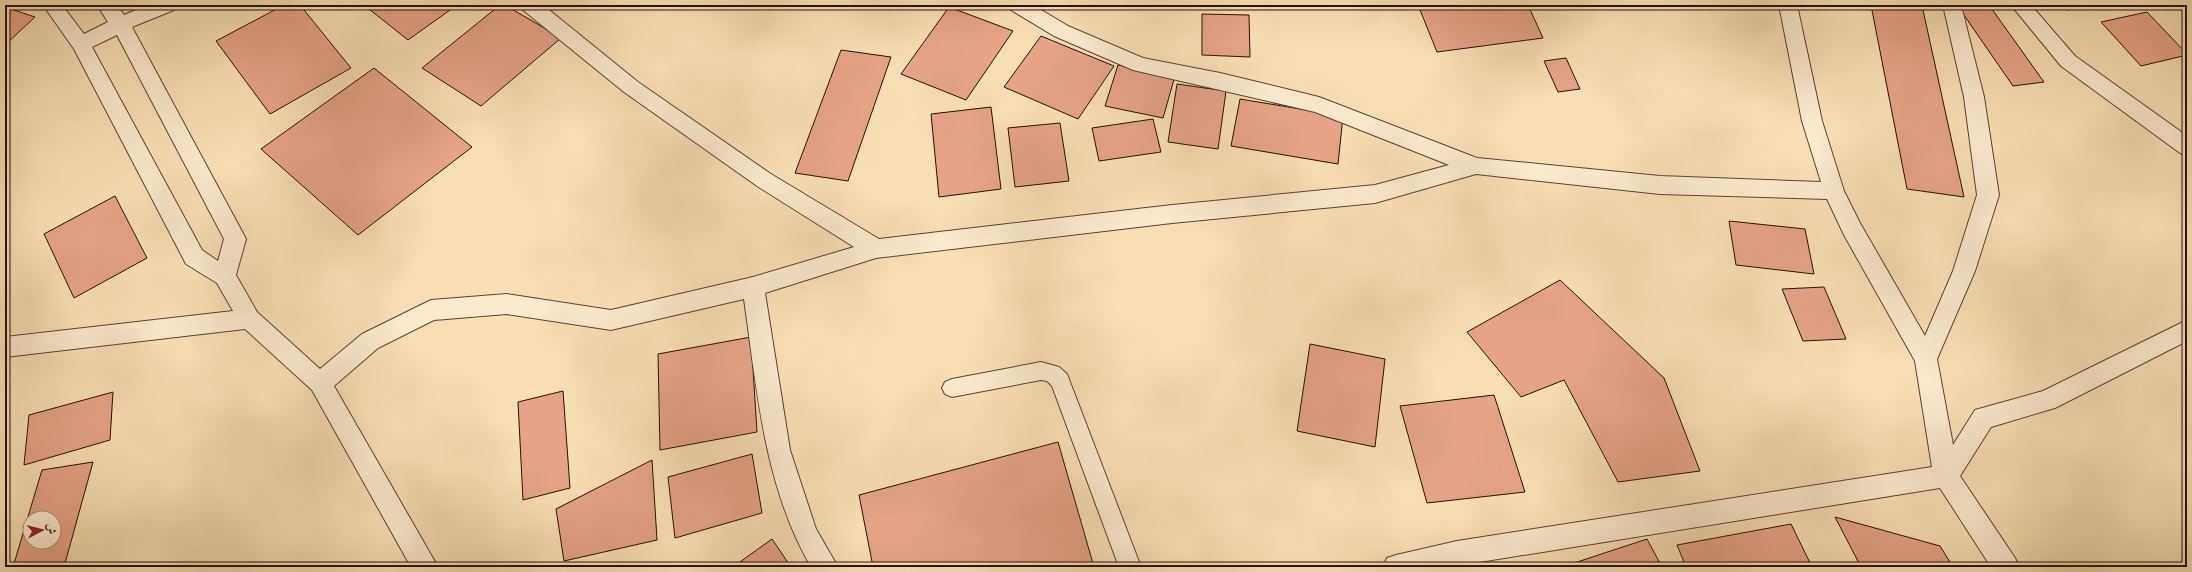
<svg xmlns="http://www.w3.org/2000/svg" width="2192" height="572" viewBox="0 0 2192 572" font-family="'IM FELL Double Pica',Amiri,serif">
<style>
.building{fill:#e6a386;stroke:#270f00;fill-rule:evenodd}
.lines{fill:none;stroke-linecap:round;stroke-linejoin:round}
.service-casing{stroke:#5b432d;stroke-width:2}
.minor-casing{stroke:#5b432d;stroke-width:2}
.tertiary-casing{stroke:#5b432d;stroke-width:2}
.service{fill:#faeace;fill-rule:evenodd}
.minor{fill:#faeace;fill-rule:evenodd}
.tertiary{fill:#faeace;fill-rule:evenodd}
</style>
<rect width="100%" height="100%" fill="#f8dfb3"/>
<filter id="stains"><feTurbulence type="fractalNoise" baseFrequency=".005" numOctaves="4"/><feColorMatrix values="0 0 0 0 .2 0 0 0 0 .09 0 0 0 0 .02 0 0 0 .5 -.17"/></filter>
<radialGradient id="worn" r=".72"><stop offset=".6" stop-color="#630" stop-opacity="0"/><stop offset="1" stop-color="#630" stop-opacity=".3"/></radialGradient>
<g class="building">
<path d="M284,5H300L351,68L270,114L216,41Z"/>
<path d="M364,5H457L408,40Z"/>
<path d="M500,5H505L561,38L481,106L422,68Z"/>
<path d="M1418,5H1528L1543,38L1437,52Z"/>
<path d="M1871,5L1923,10L1964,197L1907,189Z"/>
<path d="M1957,5H1989L2044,82L2013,86Z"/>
<path d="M2062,5H2118L2066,10Z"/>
<path d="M5,7L35,17L5,45Z"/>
<path d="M949,7L1013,31L966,100L901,74Z"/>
<path d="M2147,12L2187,54V55L2141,66L2101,22Z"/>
<path d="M1202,14L1249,15L1250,57L1202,55Z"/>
<path d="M1041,36L1114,66L1078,119L1004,87Z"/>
<path d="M841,50L891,57L848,181L795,173Z"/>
<path d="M1566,58L1580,89L1558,92L1544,61Z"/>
<path d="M1118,65L1175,76L1163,118L1105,106Z"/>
<path d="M374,68L472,147L358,235L261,149Z"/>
<path d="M1177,84L1226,91L1218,149L1168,142Z"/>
<path d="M1240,99L1343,116L1338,164L1231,146Z"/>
<path d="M991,107L1001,189L939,197L931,114Z"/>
<path d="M1153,119L1161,152L1099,161L1092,128Z"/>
<path d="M1060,123L1069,181L1015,187L1008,128Z"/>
<path d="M115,196L147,258L74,298L44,234Z"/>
<path d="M1729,221L1805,229L1814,274L1736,265Z"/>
<path d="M1560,280L1664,378L1700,471L1618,482L1564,380L1521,397L1467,332Z"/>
<path d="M1824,287L1846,339L1803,341L1782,289Z"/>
<path d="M751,337L757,432L660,450L658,354Z"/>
<path d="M1310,344L1385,359L1375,447L1297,431Z"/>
<path d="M563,391L570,488L523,500L518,402Z"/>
<path d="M113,392L110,440L24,465L29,415Z"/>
<path d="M1494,395L1525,492L1427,503L1400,406Z"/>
<path d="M5,422L9,446L5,448Z"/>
<path d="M1058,442L1094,567H873L859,495Z"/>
<path d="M752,454L762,513L675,538L668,477Z"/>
<path d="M652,460L657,540L564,561L556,509Z"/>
<path d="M93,462L64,567H13L42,470ZM30,518H54V542H30Z"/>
<path d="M1835,517L1940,546L1953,567H1861Z"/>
<path d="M1791,524L1812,567H1686L1677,545Z"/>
<path d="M772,539L791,567H733Z"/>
<path d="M1647,539L1662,567H1569L1568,565Z"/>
</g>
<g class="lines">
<defs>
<path id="service" d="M1041,362L1059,367L1067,374L1141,567H1119L1052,386L1047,381L1041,380L952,397L945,394L942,388L945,382L952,379Z"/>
<path id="minor" d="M43,5H62L84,34L108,22L97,5H117L124,15L148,5H176L174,10L132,27L246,239L236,275L257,312L320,369L362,334L431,300L507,294L611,310L753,277L854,247L757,186L624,92L523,10L521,5H543L638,82L771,174L879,239L1172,205L1375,185L1449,165L1315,112L1133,70L1054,36L1011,10L1009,5H1033L1068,26L1143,58L1220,73L1319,97L1477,158L1660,176L1821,182L1802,121L1779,5H1797L1822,121L1844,191L1860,223L1925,336L1953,271L1977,195L1964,97L1943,5H1961L1984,97L1999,195L1975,271L1937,359L1953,445L1975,410L2043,391L2187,320V341L2055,408L1991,427L1960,476L2015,558L2019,567H1991L1940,488L1449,567H1383L1387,558L1396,555L1457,541L1932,467L1915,361L1844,235L1827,199L1660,194L1476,174L1375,203L1172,223L876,258L765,293L790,450L816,529L838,567H811C764,486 757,390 744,299L611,330L507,314L434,320L378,348L334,386L438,567H411L312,390L245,329L5,357V337L233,311L217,283L186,264L74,49ZM117,35L224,239L218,261L202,250L92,47Z"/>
<path id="tertiary" d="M2011,5H2031L2075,56L2187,136V155L2180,153L2061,66Z"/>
</defs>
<use href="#service" class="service-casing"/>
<use href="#minor" class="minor-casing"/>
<use href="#tertiary" class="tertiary-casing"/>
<use href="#service" class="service"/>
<use href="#minor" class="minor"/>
<use href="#tertiary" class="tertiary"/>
</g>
<rect width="2192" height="572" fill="none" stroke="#f8dfb3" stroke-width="20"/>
<rect x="6" y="6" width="2180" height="560" fill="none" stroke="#270f00" stroke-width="2"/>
<rect x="10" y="10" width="2172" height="552" fill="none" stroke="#270f00"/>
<g transform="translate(42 530) rotate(83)"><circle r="19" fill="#faeace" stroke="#a6927c"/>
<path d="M0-3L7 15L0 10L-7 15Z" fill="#8f2418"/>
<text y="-6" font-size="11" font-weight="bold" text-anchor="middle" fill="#270f00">ش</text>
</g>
<rect width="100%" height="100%" filter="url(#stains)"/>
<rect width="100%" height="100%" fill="url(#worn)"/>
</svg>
